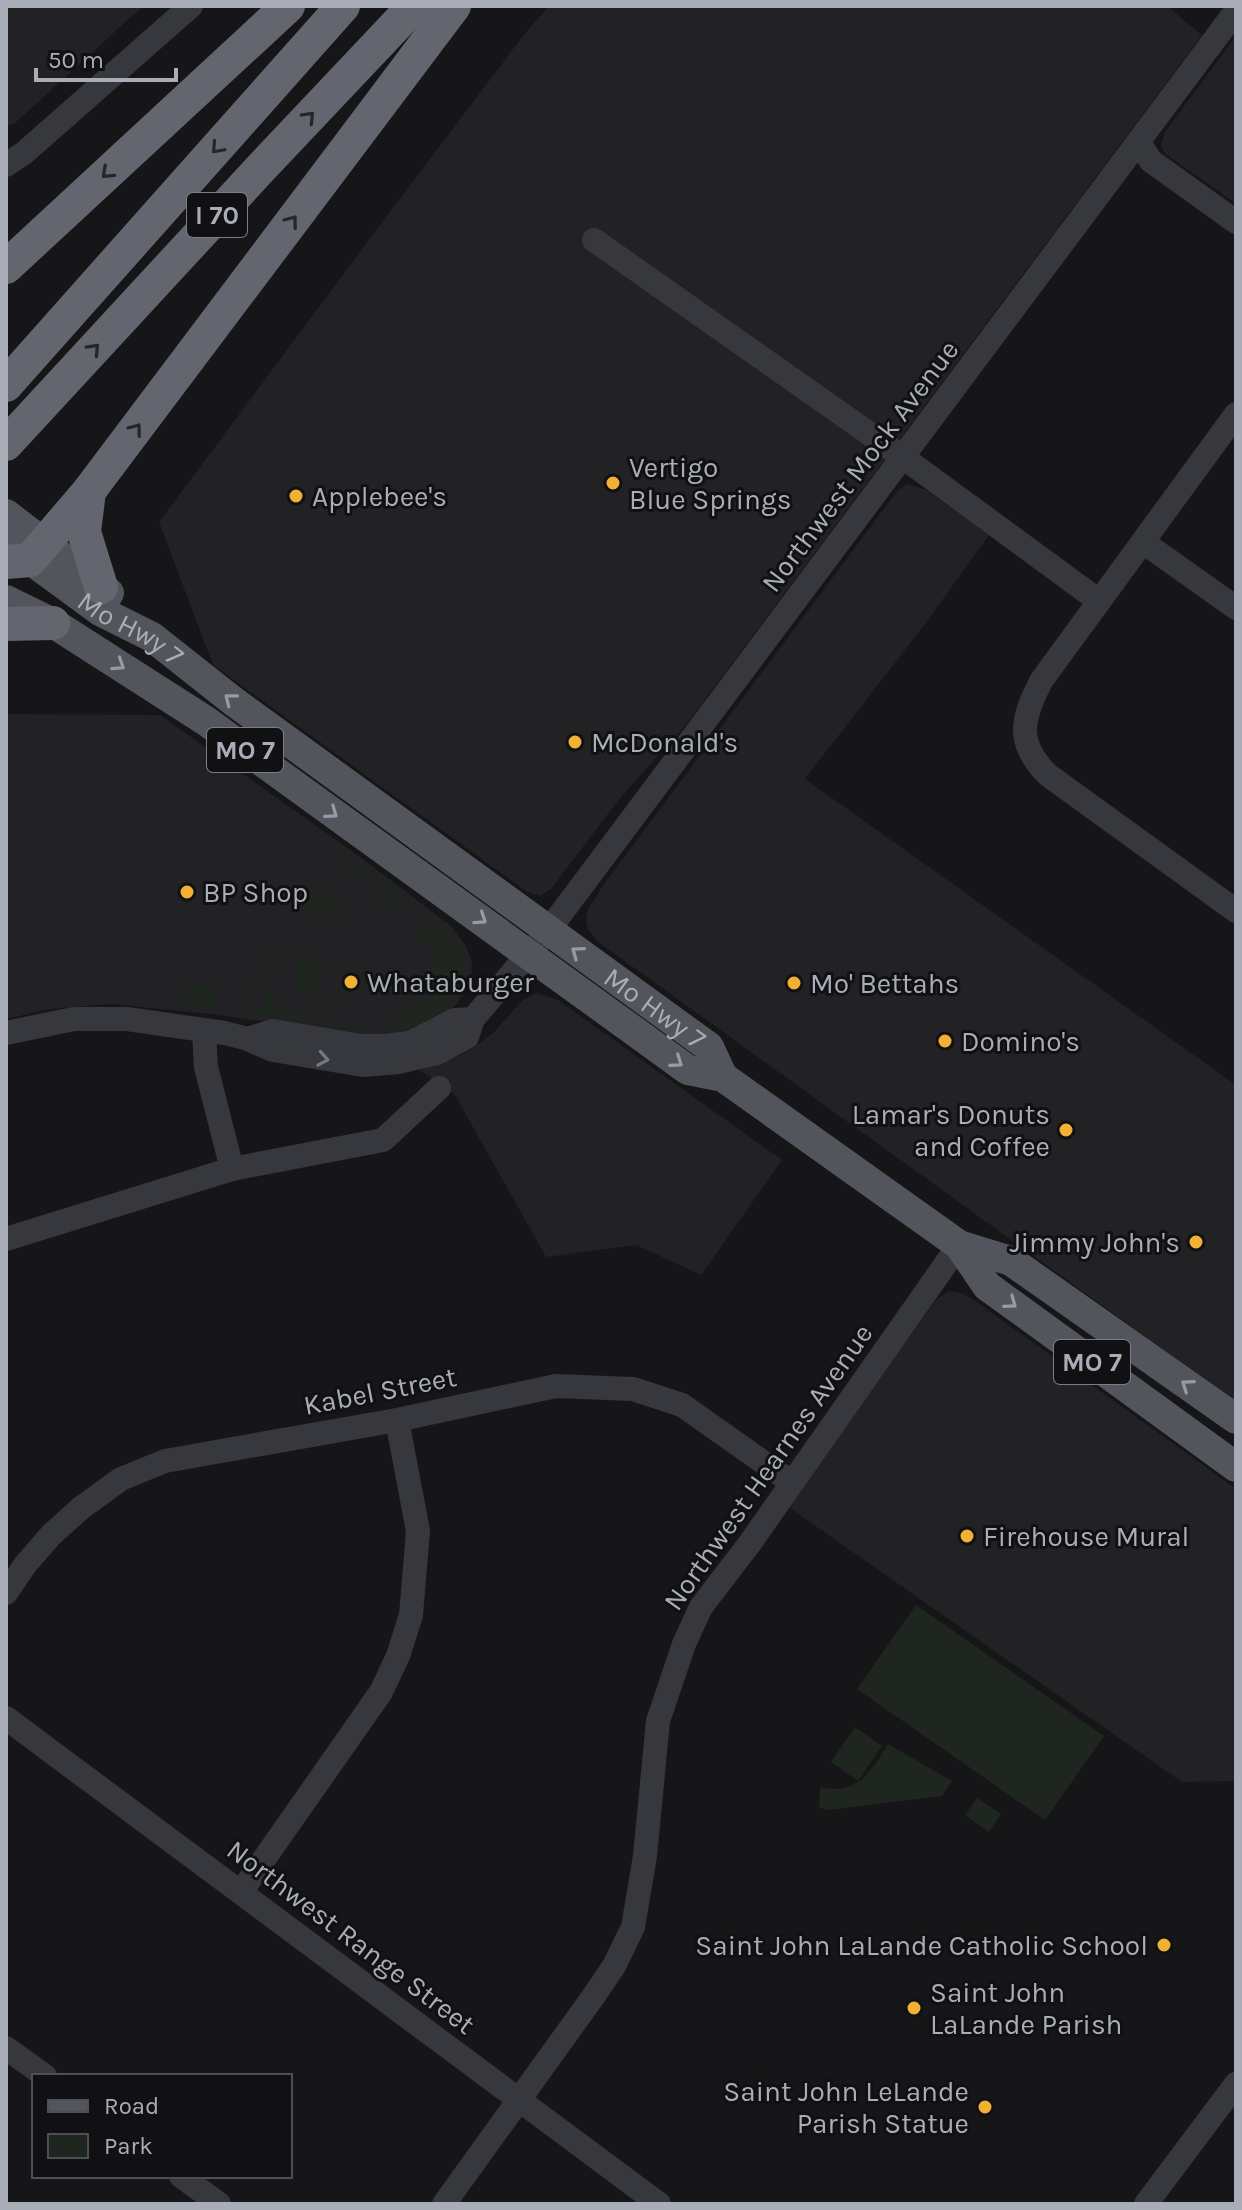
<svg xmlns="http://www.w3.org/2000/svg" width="1242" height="2210" viewBox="0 0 1242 2210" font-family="Karla,sans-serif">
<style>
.built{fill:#222225}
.green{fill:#1e261f}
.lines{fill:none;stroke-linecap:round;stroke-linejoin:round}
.minor{stroke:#37383d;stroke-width:24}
.major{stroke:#53555c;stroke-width:30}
.highway{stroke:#63666e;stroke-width:34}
.oneway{stroke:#26262a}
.oneway2{stroke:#979ba6}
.oneway3{stroke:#757881}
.poi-dot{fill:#f2b134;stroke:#111113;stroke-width:3}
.labels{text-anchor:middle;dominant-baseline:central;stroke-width:6;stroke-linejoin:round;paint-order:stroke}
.shield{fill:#111113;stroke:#7b7e86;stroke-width:2}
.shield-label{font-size:26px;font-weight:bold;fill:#a8adb8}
.street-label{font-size:28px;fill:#a8adb8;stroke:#111113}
.poi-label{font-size:28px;fill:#a8adb8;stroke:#111113;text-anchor:start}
</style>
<rect width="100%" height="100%" fill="#161618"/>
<g class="built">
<path d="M6,6H143L14,124L6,126Z"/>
<path d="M549,6H1167L1202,35L686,725L620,798L551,889L540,896L526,891L213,665L159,522L383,221L526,32Z"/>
<path d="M1236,36V201L1235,203L1165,154L1161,145L1165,132Z"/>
<path d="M907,484L926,490L989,535L928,620L805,779L1236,1085V1402L597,941L588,929L586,920L588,909L604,884L898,490Z"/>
<path d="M6,714L160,715L363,859L451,926L466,946L472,963L471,976L463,995L456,1005L430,1027L380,1038L211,1014L110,1004L49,1009L6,1019Z"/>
<path d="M537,993L558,1000L782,1160L701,1275L636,1245L546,1257L455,1095L419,1070L456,1057L474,1047L494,1032L523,1000Z"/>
<path d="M949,1291L961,1293L974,1300L1236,1489V1781L1182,1782L787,1506L937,1299Z"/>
</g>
<g class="green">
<path d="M350,858L402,898C395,907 390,911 379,909L378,904L385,894L378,889L380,886L347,862Z"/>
<path d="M315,890L352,917L350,919L304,911L302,907L310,891Z"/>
<path d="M427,916C438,926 451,933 458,946C474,976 450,1010 423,1023C406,1030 386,1033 368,1032L241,1011L246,984L245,1007L262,1009L271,952L275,953C272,976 262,995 282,1012C301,1017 374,1033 389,1029C402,1025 409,1013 410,1001L425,1000L435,945L421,942L418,938Z"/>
<path d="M298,957L321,961L316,991L352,998L351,1002L298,991L294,984Z"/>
<path d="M192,979L218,990V1008L181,1003V997Z"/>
<path d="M916,1605L1104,1736L1045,1820L857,1689Z"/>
<path d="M855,1727L882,1746L858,1781L831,1762Z"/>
<path d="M888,1744L952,1781L942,1796L828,1810L819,1808L820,1787C857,1796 872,1771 888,1744Z"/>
<path d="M977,1798L1001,1814L989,1832L965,1815Z"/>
</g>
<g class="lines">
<g class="minor">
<path d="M1139,143L1151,161L1236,222"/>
<path d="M6,165L24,153L191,6"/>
<path d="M594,240L904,458L1099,601"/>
<path d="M1236,414L1041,681C1022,719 1015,742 1048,775L1236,911"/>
<path d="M1143,542L1236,608"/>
<path d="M204,1031L206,1067L232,1169"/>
<path d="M6,1033L74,1019H127L225,1033L248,1039L273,1050L363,1065L398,1062L437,1053L467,1037L473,1019L548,931L1236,11"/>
<path d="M248,1039L273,1031L361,1046H385L410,1043L455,1020L473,1019"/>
<path d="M6,1239L232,1169L383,1140L439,1088"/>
<path d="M6,1593L25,1565L51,1535L81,1508L121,1479L165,1461L397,1420L556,1386L633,1389L682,1405L791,1482"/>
<path d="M6,1718L659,2204"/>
<path d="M241,1892L381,1692L398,1656L411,1615L418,1531L397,1420"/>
<path d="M6,2048L45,2076"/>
<path d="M181,2176L219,2204"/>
<path d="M444,2204L593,1997L614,1966L633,1927L645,1856L658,1721L684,1644L701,1607L750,1543L959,1245"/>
<path d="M1146,2204L1236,2084"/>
</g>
<g class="major">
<path d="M6,514L109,593"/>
<path id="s1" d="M6,542L100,611L152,637L233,701L709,1047L723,1077"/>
<path d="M6,600L53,623L206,721L688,1070L723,1077L959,1245L1011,1261L1236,1419"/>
<path d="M959,1245L987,1286L1236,1467"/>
</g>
<g class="highway">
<path d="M6,267L288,6"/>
<path d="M6,385L343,6"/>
<path d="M6,444L260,169L414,6"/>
<path d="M89,491L84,532L101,587"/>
<path d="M6,562L30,560L89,491L454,6"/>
<path d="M6,624L53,623"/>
</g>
</g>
<defs><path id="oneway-chevron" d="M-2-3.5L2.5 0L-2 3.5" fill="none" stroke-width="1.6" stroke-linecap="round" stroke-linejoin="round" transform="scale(2)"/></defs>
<g class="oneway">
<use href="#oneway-chevron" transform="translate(309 117) rotate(-46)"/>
<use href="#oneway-chevron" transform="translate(217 148) rotate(132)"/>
<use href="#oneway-chevron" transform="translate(107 173) rotate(137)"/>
<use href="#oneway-chevron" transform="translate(292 221) rotate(-53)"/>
<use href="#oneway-chevron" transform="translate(94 349) rotate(-47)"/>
<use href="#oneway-chevron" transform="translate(136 429) rotate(-53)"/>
</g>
<g class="oneway2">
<use href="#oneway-chevron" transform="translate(119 665) rotate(33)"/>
<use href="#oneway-chevron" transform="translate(230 699) rotate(-142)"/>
<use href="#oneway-chevron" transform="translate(332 813) rotate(36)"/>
<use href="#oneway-chevron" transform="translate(481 919) rotate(34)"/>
<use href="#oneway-chevron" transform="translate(577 952) rotate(-144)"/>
<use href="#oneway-chevron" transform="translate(677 1062) rotate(35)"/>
<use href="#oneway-chevron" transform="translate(1011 1303) rotate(36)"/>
<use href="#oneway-chevron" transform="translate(1187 1385) rotate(-145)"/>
</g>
<use class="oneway3" href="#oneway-chevron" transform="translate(323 1059) rotate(10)"/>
<g class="poi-dot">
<circle cx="613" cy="483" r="8"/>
<circle cx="296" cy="496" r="8"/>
<circle cx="575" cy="742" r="8"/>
<circle cx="187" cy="892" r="8"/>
<circle cx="351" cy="982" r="8"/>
<circle cx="794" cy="983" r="8"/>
<circle cx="945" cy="1041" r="8"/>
<circle cx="1066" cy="1130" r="8"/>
<circle cx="1196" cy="1242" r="8"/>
<circle cx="967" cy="1536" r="8"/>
<circle cx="1164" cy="1945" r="8"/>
<circle cx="914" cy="2008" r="8"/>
<circle cx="985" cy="2107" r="8"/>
</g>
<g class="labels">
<g class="shield">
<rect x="187" y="193" width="60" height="44" rx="6"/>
<rect x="207" y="728" width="76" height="44" rx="6"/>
<rect x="1054" y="1340" width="76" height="44" rx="6"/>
</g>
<g class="shield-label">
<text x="217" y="215">I 70</text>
<text x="245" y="750">MO 7</text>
<text x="1092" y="1362">MO 7</text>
</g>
<g class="street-label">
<text transform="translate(860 466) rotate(-53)">Northwest Mock Avenue</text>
<text stroke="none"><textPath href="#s1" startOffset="152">Mo Hwy 7</textPath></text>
<text stroke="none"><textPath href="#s1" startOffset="800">Mo Hwy 7</textPath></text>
<text transform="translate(380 1391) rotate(-11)">Kabel Street</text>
<text transform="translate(768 1467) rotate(-55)">Northwest Hearnes Avenue</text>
<text transform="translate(351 1937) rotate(37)">Northwest Range Street</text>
</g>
<g class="poi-label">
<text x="629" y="467">Vertigo<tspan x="629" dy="32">Blue Springs</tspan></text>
<text x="312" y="496">Applebee's</text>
<text x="591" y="742">McDonald's</text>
<text x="203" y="892">BP Shop</text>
<text x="367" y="982">Whataburger</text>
<text x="810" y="983">Mo' Bettahs</text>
<text x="961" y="1041">Domino's</text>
<text x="1050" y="1114" text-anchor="end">Lamar's Donuts<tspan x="1050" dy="32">and Coffee</tspan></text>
<text x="1180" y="1242" text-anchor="end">Jimmy John's</text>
<text x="983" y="1536">Firehouse Mural</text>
<text x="1148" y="1945" text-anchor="end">Saint John LaLande Catholic School</text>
<text x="930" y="1992">Saint John<tspan x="930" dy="32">LaLande Parish</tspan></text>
<text x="969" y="2091" text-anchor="end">Saint John LeLande<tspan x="969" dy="32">Parish Statue</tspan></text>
</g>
</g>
<rect width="1242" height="2210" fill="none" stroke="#a8adb8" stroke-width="16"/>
<rect x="32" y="2074" width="260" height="104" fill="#111113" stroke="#4d4f55" stroke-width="2"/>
<rect x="48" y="2100" width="40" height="12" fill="#53555c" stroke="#4d4f55" stroke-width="2"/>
<text x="104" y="2114" font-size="24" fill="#a8adb8">Road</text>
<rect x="48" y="2134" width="40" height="24" fill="#1e261f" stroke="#4d4f55" stroke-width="2"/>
<text x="104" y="2154" font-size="24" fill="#a8adb8">Park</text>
<path d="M36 68v12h140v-12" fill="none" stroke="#a8adb8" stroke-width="4"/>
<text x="48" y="68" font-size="24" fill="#a8adb8" stroke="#111113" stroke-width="6" paint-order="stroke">50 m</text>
</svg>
